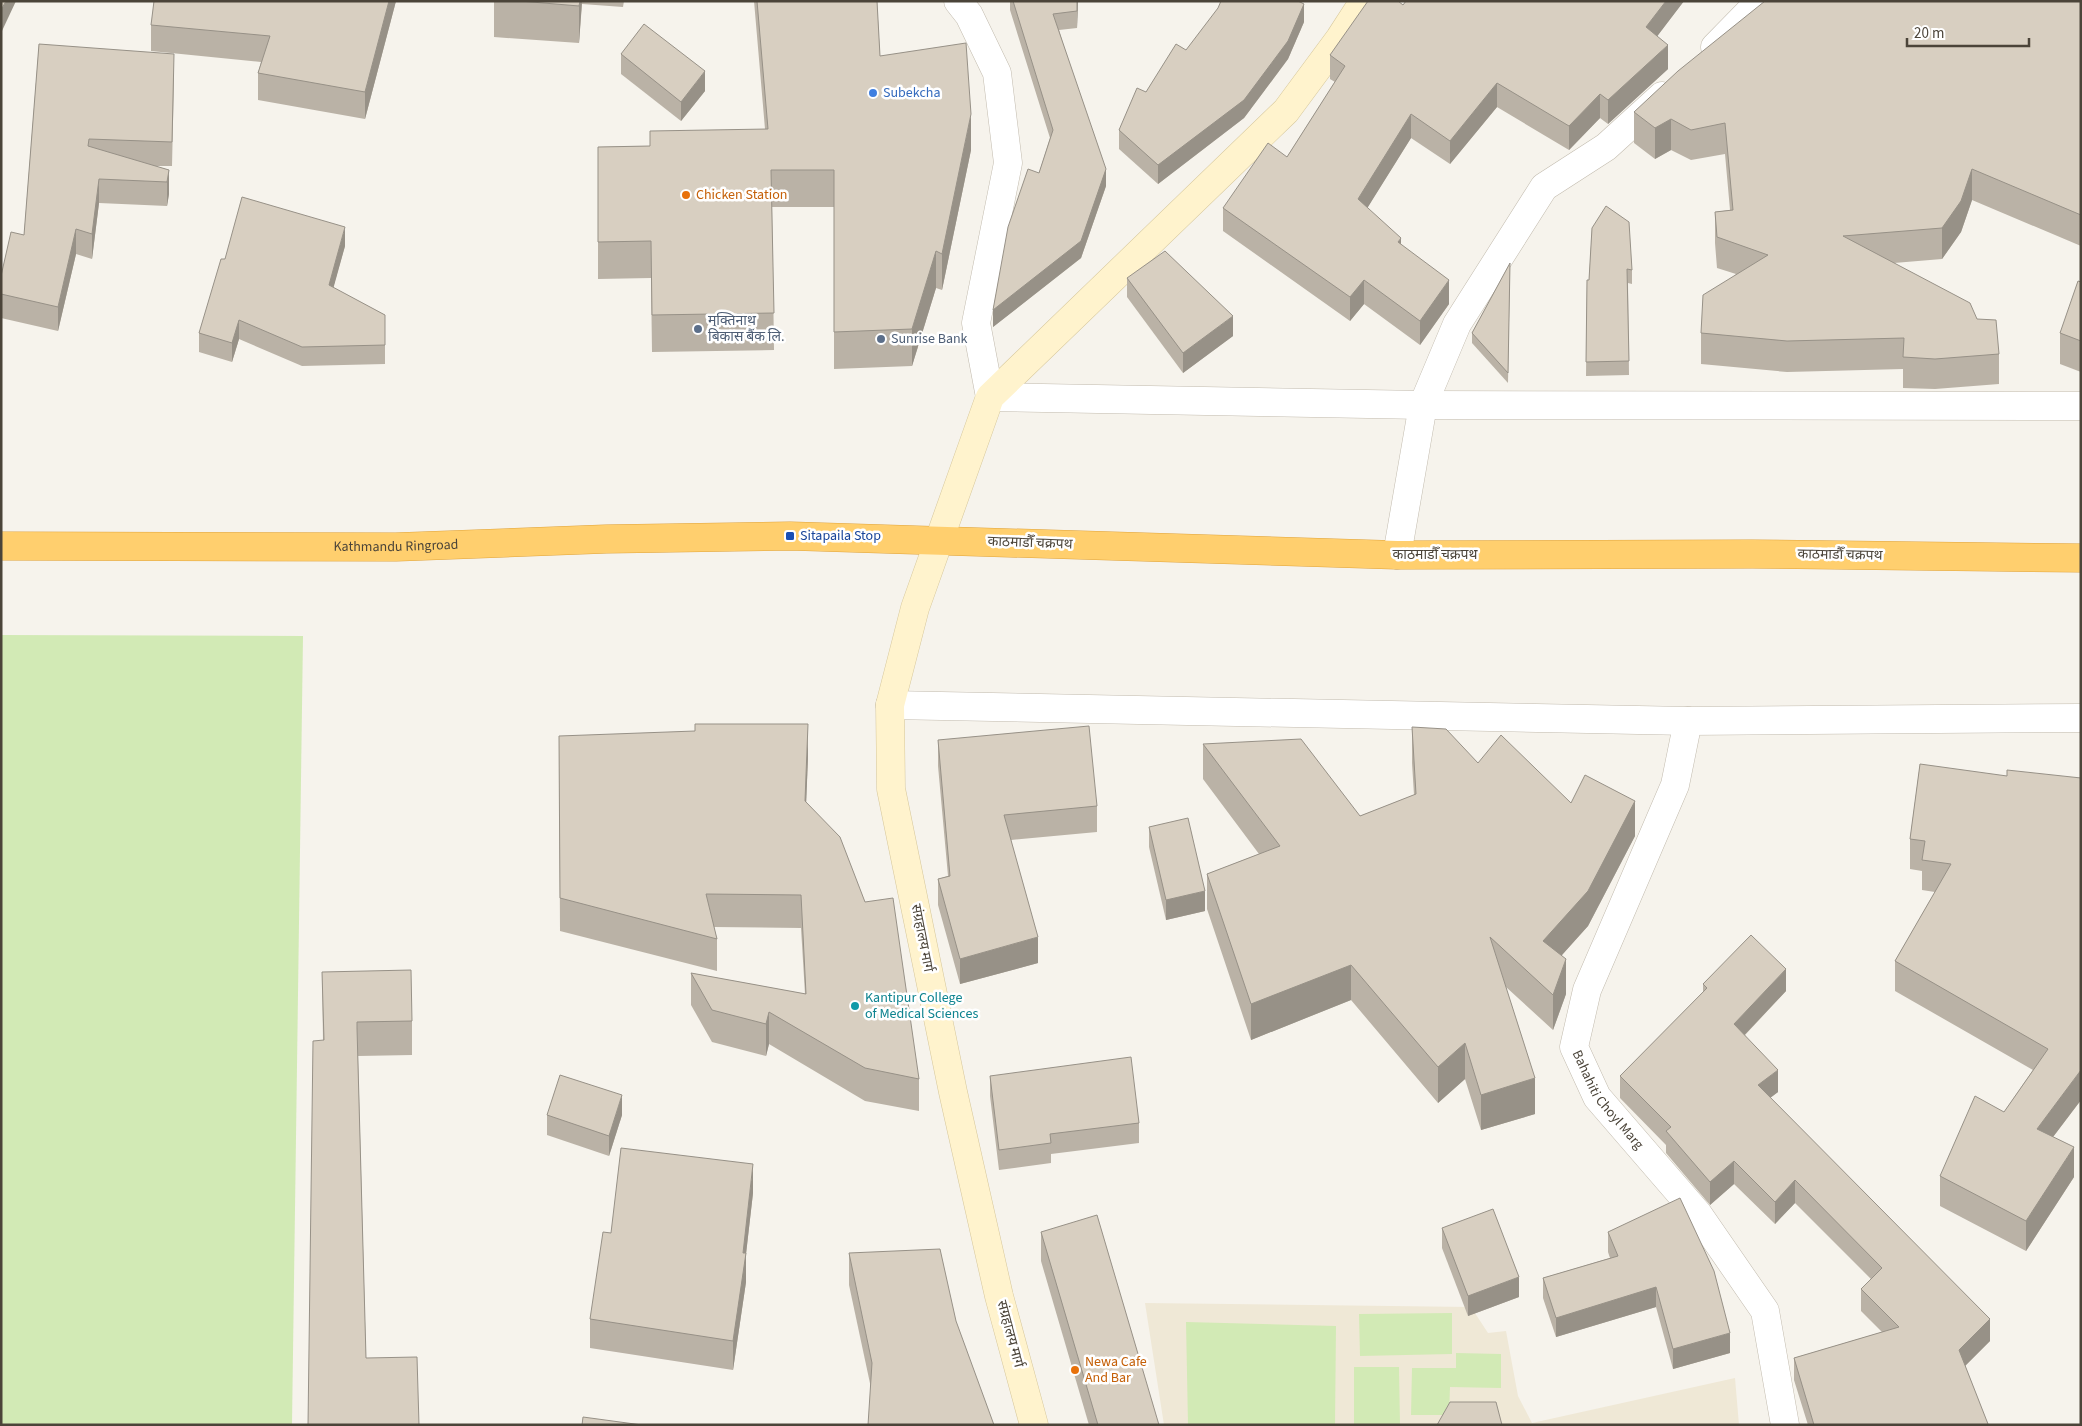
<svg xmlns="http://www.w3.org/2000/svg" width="2082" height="1426" viewBox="0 0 2082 1426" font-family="'Source Sans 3','Noto Sans Devanagari',sans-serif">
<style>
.education{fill:#efe8d6}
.green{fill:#d2eab5}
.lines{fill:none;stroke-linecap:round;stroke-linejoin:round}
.street-casing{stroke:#c2bbae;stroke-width:29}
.secondary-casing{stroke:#d6c79b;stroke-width:29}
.highway-casing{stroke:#e0a43c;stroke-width:29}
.street{stroke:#fff;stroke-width:28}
.secondary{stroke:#fff3cd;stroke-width:28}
.highway{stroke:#ffcf6e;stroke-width:28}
.wall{fill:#bab2a6}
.shaded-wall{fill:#979187}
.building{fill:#d8cfc1;stroke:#979187}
.shop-dot{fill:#3f7fe0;stroke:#fff;stroke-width:2}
.food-dot{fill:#e8710a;stroke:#fff;stroke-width:2}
.service-dot{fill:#5c6f8a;stroke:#fff;stroke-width:2}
.transit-dot{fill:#1a4fb4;stroke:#fff;stroke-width:2}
.culture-dot{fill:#0f9aa8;stroke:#fff;stroke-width:2}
.labels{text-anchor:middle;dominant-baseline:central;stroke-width:5;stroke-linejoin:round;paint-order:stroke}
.shop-label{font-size:14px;fill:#366cbe;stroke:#fff;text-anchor:start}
.food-label{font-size:14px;fill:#c56008;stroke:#fff;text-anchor:start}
.service-label{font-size:14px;fill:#4e5e75;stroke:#fff;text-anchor:start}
.transit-label{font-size:14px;fill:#164399;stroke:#fff;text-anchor:start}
.street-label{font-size:14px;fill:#4b4439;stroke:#fff}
.culture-label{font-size:14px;fill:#0d838f;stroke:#fff;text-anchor:start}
</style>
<rect width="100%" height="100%" fill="#f6f3ec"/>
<path class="education" d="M1145,1303L1471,1307L1488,1333L1506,1331L1518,1396L1532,1423L1735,1378L1739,1425H1164Z"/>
<g class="green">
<path d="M1,635L303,636L292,1425H1Z"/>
<path d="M1452,1313V1354L1360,1356L1359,1314Z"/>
<path d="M1186,1322L1336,1326L1335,1425H1188Z"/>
<path d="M1456,1353L1501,1354V1388L1450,1387L1449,1415H1411L1412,1368H1456Z"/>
<path d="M1354,1367H1399L1400,1425H1354Z"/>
</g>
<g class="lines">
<defs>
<g id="street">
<path d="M958,1L969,15L997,73L1008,163L976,323L990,397L1423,405L2081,406"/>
<path d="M1715,47L1760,1"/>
<path d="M1397,555L1423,405L1457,324L1544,187L1606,147L1662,96"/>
<path d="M890,705L1688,721L2081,718"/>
<path id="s1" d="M1688,721L1675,785L1587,990L1574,1047L1597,1097L1698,1214L1765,1311L1785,1425"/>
</g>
<path id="secondary" d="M1034,1425L999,1296L953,1092L891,789L890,705L915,608L990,397L1286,111L1340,38L1364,1"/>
<g id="highway">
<path id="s2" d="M1,546L396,547L606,539L790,536L1397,555L1752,554L2081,558"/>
</g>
</defs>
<use href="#street" class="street-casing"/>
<use href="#secondary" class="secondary-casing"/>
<use href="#highway" class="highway-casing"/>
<use href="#street" class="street"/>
<use href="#secondary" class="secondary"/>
<use href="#highway" class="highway"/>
</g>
<g class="wall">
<path d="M396,1L365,119L258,100V73L261,62L151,51V25Z"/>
<path d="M494,1H624L623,7L582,4L579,43L494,37Z"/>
<path d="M754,1H877L880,56L971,150L942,290L936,288L912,366L834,369V207H772L774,350L652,352L651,278L598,279V147L650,146L765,129Z"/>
<path d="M1010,1H1078L1077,28L1059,30L1106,186L1081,258L993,327L1039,173L1050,138L1010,10Z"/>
<path d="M1406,1H1684L1657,36L1668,69L1608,124L1600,118L1569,150L1497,107L1450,164L1411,138L1367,208L1401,245L1449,304L1420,345L1364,304L1350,321L1223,231V208L1287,157L1335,82L1330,79V55L1403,5Z"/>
<path d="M2081,1V246L1972,200L1961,232L1942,259L1894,263L1977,319L1999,354V384L1935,389L1903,388V369L1787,372L1701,364V333L1736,274L1717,268L1715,243V212L1730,210L1725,154L1691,160L1671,150L1655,159L1634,143V112Z"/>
<path d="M1304,22L1288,59L1244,118L1158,184L1119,149V130L1146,92L1186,50Z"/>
<path d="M39,44L174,78L172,166H155L169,170V194L167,206L99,203L92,259L76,254L58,331L1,318V276L24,235Z"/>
<path d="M621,54L705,91L681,121L621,74Z"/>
<path d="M1592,228L1632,270V284L1628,283L1629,375L1586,376L1587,280H1589Z"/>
<path d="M345,246L333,288L385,315V364L302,366L239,339L232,362L199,352V333L225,259Z"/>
<path d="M1510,263L1508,383L1472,343V333Z"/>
<path d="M1127,278L1233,336L1183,373L1127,297Z"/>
<path d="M2081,282V372L2060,364V333Z"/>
<path d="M1412,727L1478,763L1571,803L1635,836L1588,926L1562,955L1566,994L1553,1030L1506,987L1535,1114L1481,1130L1465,1079L1438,1103L1351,1000L1251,1040L1207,909V874L1259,854L1203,779V744L1360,816L1414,795L1412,763Z"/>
<path d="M559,736L808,757L806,802L919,1079V1111L865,1101L769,1044L766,1056L712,1042L691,1005V973L805,994L801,928L714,927L717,939V971L560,931Z"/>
<path d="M938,740L1097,806V832L1011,840L1038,963L960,984L938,905V879L948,876L938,766Z"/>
<path d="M1920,764L2081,1100L2053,1137L2074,1177L2026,1251L1940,1206V1176L2004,1112L2033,1070L1895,991V961L1935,892L1922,890V871L1910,869V839Z"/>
<path d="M1149,827L1205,911L1166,920L1149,847Z"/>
<path d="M322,972L412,1021V1055L358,1056L366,1358L308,1425L323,1040Z"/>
<path d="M1703,984L1786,991L1745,1035L1778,1092L1770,1098L1990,1341L1965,1366L1988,1425H1808L1794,1380V1358L1882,1332L1861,1311V1289L1871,1279L1795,1203L1775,1224L1734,1184L1710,1205L1666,1153V1145L1620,1098V1076L1703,993Z"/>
<path d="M990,1076L1139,1123V1143L1051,1154V1163L999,1170L990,1096Z"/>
<path d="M547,1115H622L609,1156L547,1135Z"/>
<path d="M753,1193L746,1254V1282L733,1370L590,1348V1319L611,1233Z"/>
<path d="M1442,1228L1519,1297L1468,1316L1442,1248Z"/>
<path d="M1041,1232L1159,1425H1089L1041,1261Z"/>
<path d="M1608,1232L1730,1353L1673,1369L1656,1307L1556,1337L1543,1298V1278L1610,1258L1608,1252Z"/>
<path d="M849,1253L956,1321L871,1388L849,1285Z"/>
</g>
<g class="shaded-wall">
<path d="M6,1H16L1,33V10Z"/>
<path d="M389,1H396L365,119V92Z"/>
<path d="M580,1H582L579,43V6Z"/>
<path d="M1077,1H1078L1077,28Z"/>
<path d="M1666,1H1684L1646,51V27Z"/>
<path d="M1304,4V22L1288,59L1244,118L1158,184V165Z"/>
<path d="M1668,45V69L1608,124V100Z"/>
<path d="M705,71V91L681,121V102Z"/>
<path d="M1497,83V107L1450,164V141Z"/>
<path d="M1600,94V118L1569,150V126Z"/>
<path d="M971,114V150L942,290V254Z"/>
<path d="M1411,114V138L1358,223V199Z"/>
<path d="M1671,119V150L1655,159V128Z"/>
<path d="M1106,169V186L1081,258L993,327V310Z"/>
<path d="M1972,169V200L1961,232L1942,259V228Z"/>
<path d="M169,170V194L167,206V182Z"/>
<path d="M99,179V203L92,259V234Z"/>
<path d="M345,227V246L329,304V285Z"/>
<path d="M76,229V254L58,331V307Z"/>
<path d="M1401,238V262L1398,242Z"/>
<path d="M936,251V288L912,366V329Z"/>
<path d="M1364,280V304L1350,321V297Z"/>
<path d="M1449,280V304L1420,345V321Z"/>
<path d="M1233,316V336L1183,373V353Z"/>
<path d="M239,320V339L232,362V343Z"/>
<path d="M808,724V757L805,833V801Z"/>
<path d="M1635,801V836L1588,926L1543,976V941Z"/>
<path d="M1205,891V911L1166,920V900Z"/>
<path d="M1038,937V963L960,984V959Z"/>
<path d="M1566,959V994L1553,1030V995Z"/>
<path d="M1351,965V1000L1251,1040V1004Z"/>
<path d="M1786,969V991L1734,1046V1024Z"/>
<path d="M769,1012V1044L766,1056V1024Z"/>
<path d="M1465,1043V1079L1438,1103V1067Z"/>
<path d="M1778,1070V1092L1758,1107V1085Z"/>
<path d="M2081,1070V1100L2037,1158V1129Z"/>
<path d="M1535,1078V1114L1481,1130V1095Z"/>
<path d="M622,1095V1115L609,1156V1136Z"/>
<path d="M2074,1147V1177L2026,1251V1221Z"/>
<path d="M1734,1161V1184L1710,1205V1182Z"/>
<path d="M753,1164V1193L746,1254V1282L733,1370V1341Z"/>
<path d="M1795,1180V1203L1775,1224V1202Z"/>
<path d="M1519,1277V1297L1468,1316V1296Z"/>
<path d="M1656,1287V1307L1556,1337V1318Z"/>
<path d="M1990,1319V1341L1959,1372V1350Z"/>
<path d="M1730,1333V1353L1673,1369V1349Z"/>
</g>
<g class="building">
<path d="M1,1H6L1,10Z"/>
<path d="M154,1H389L365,92L258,73L270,36L151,25Z"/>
<path d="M520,1H580L579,6Z"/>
<path d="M757,1H877L880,56L966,43L971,114L942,254L936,251L912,329L834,332V170H771L774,313L652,315L651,241L598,242V147L650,146V131L768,129Z"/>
<path d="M1013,1H1077V11L1053,14L1106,169L1081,241L993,310L1008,227L1028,169L1039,173L1053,130Z"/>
<path d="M1221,1H1298L1304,4L1288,41L1244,100L1158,165L1119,130L1137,88L1146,92L1176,44L1186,50L1218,8Z"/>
<path d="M1368,1H1398L1403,5L1406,1H1666L1646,27L1668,45L1608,100L1600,94L1569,126L1497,83L1450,141L1411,114L1358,199L1401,238L1398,242L1449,280L1420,321L1364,280L1350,297L1223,208L1268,143L1287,157L1345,66L1330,55Z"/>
<path d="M1765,1H2081V215L1972,169L1961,201L1942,228L1843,236L1970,303L1977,319L1996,320L1999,354L1935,359L1903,357L1904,338L1787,341L1701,333L1703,295L1768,255L1717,237L1715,212L1733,210L1725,123L1691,130L1671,119L1655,128L1634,112L1678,71Z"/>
<path d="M644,24L705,71L681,102L621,54Z"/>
<path d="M39,44L174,54L172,142L89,139L88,146L169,170L167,182L99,179L92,234L76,229L58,307L1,294V276L11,232L24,235Z"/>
<path d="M242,197L345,227L329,285L385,315V345L302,347L239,320L232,343L199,333L221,259H225Z"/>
<path d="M1606,206L1629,222L1632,270L1627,269L1629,361L1586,362L1587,280H1589L1592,228Z"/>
<path d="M1165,251L1233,316L1183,353L1127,278Z"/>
<path d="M1510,263L1508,373L1472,333Z"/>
<path d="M2078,281L2081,282V341L2060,333Z"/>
<path d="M695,724H808L805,801L840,837L865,902L893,898L919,1079L865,1068L769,1012L766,1024L712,1010L691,973L806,994L801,895L706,894L717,939L560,898L559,736L695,731Z"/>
<path d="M1089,726L1097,806L1004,815L1038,937L960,959L938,879L950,876L938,740Z"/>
<path d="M1412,727L1446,729L1478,763L1501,735L1571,803L1585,775L1635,801L1588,891L1543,941L1566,959L1553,995L1490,937L1535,1078L1481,1095L1465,1043L1438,1067L1351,965L1251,1004L1207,874L1280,846L1203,744L1301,739L1360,816L1416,794Z"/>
<path d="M1920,764L2007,776V770L2081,778V1070L2037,1129L2074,1147L2026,1221L1940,1176L1975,1096L2004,1112L2048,1049L1895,961L1951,864L1922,860L1925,841L1910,839Z"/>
<path d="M1188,818L1205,891L1166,900L1149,827Z"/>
<path d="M1751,935L1786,969L1734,1024L1778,1070L1758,1085L1990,1319L1959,1350L1988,1424L1987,1425H1814L1794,1358L1899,1327L1861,1289L1882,1268L1795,1180L1775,1202L1734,1161L1710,1182L1666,1131L1671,1127L1620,1076L1707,988L1703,984Z"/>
<path d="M411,970L412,1021L357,1022V1028L366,1358L417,1357L419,1425H308L313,1041L324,1040L322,972Z"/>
<path d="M1131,1057L1139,1123L1050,1134L1051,1143L999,1150L990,1076Z"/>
<path d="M560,1075L622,1095L609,1136L547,1115Z"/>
<path d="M621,1148L753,1164L743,1253H746L733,1341L590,1319L603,1232L611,1233Z"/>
<path d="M1680,1198L1714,1271L1730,1333L1673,1349L1656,1287L1556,1318L1543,1278L1618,1256L1608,1232Z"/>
<path d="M1493,1209L1519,1277L1468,1296L1442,1228Z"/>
<path d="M1097,1215L1159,1425H1098L1041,1232Z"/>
<path d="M940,1249L956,1321L994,1425H868L872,1363L849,1253Z"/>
<path d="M1450,1402H1496L1502,1425H1437Z"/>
<path d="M583,1417L642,1425H582Z"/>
</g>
<circle class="shop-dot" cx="873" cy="93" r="5"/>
<g class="food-dot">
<circle cx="686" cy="195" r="5"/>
<circle cx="1075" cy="1370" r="5"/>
</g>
<g class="service-dot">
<circle cx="698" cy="329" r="5"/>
<circle cx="881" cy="339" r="5"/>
</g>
<rect class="transit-dot" x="785" y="531" width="10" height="10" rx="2.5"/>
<circle class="culture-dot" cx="855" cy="1006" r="5"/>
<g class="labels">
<g class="shop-label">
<text x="883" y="93">Subekcha</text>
</g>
<g class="food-label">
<text x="696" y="195">Chicken Station</text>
<text x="1085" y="1362">Newa Cafe<tspan x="1085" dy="16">And Bar</tspan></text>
</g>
<g class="service-label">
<text x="708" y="321">मुक्तिनाथ<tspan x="708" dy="16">बिकास बैंक लि.</tspan></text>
<text x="891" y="339">Sunrise Bank</text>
</g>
<g class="transit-label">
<text x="800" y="536">Sitapaila Stop</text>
</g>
<g class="street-label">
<text transform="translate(1030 543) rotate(2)">काठमाडाैँ चक्रपथ</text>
<text stroke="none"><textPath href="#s2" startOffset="395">Kathmandu Ringroad</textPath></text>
<text x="1435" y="555">काठमाडाैँ चक्रपथ</text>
<text transform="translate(1840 555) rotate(1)">काठमाडाैँ चक्रपथ</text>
<text transform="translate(922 938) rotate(79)">संग्रहालय मार्ग</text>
<text stroke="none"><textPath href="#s1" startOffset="410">Bahahiti Choyl Marg</textPath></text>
<text transform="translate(1010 1334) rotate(75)">संग्रहालय मार्ग</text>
</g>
<g class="culture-label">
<text x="865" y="998">Kantipur College<tspan x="865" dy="16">of Medical Sciences</tspan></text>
</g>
</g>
<rect width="2082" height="1426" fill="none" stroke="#4b4439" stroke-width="5"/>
<path d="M1907 38v8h122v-8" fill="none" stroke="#4b4439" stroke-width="2.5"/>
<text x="1914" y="38" font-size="15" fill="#4b4439" stroke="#ffffff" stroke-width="4" paint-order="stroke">20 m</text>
</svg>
